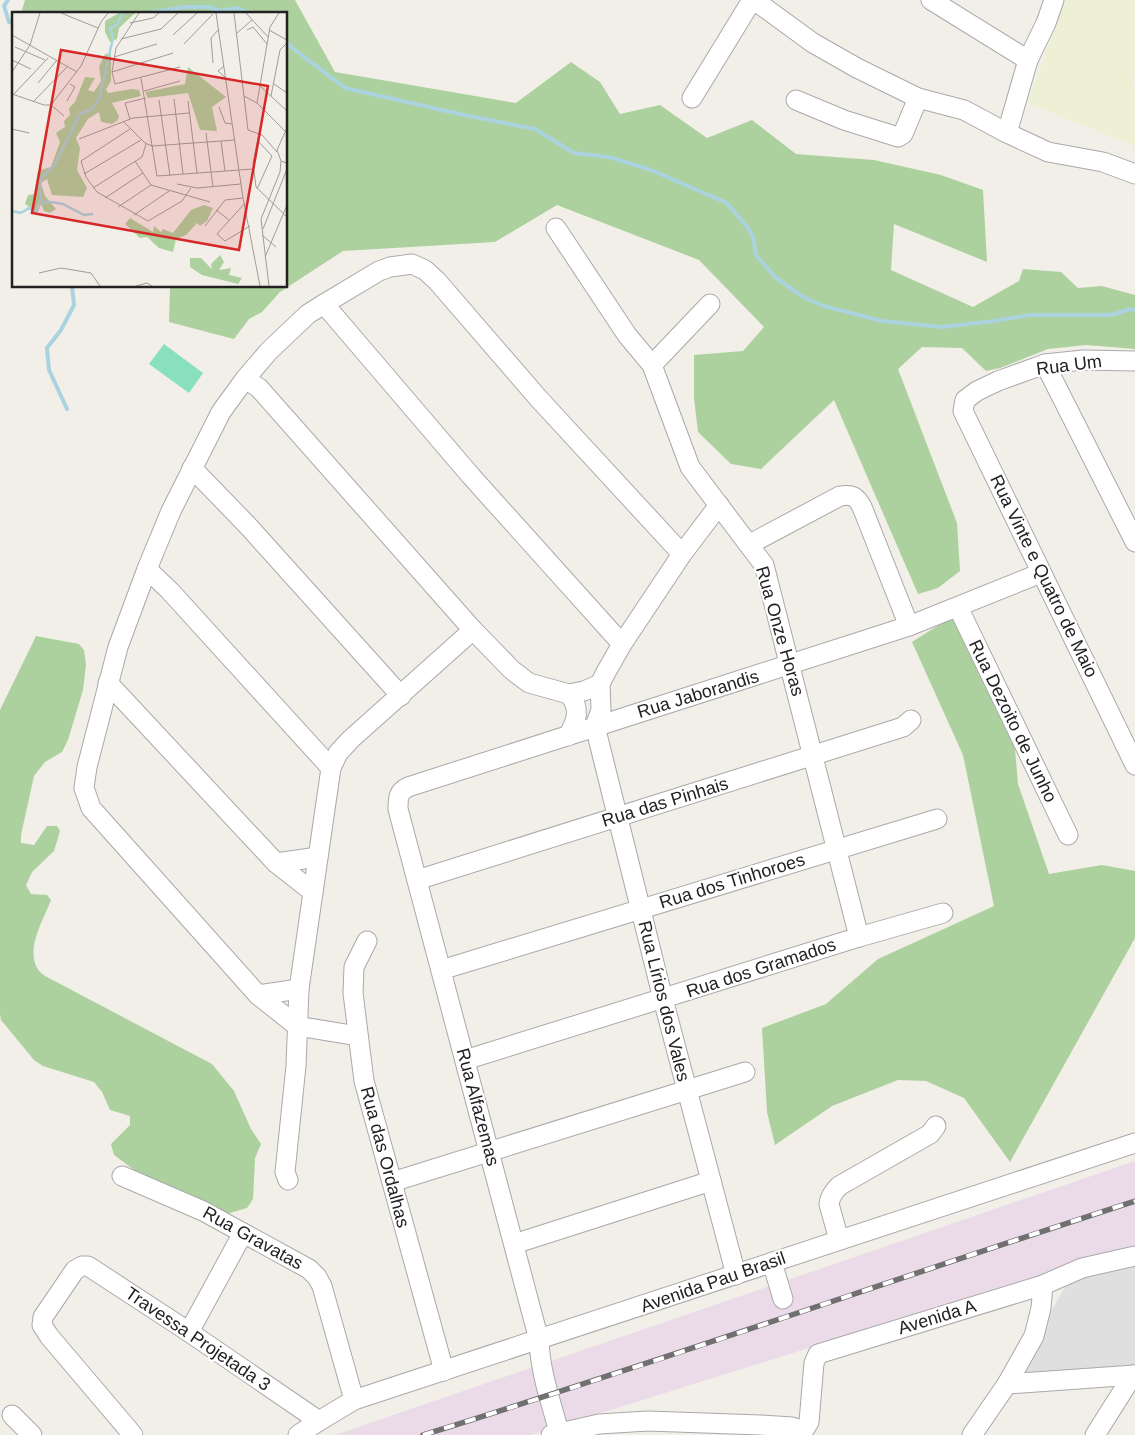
<svg xmlns="http://www.w3.org/2000/svg" width="1135" height="1435" viewBox="0 0 1135 1435" font-family="Arial,sans-serif">
<style>
.residential{fill:#e0dfdf}
.industrial{fill:#ebdbe8}
.farmland{fill:#eef0d5}
.forest{fill:#add19e}
.pitch{fill:#88e0be}
.lines{fill:none;stroke-linecap:round;stroke-linejoin:round}
.stream{stroke:#aad3df;stroke-width:4}
.minor-casing{stroke:#a9a9a9;stroke-width:21}
.minor{stroke:#fff;stroke-width:19}
.rail-casing{stroke:#707070;stroke-width:5.5}
.rail{stroke:#fff;stroke-width:4;stroke-dasharray:11;stroke-linecap:butt}
.labels{text-anchor:middle;dominant-baseline:central;stroke-width:4.5;stroke-linejoin:round;paint-order:stroke}
.street-label{font-size:18px;fill:#222;stroke:#fff}
.inset-river{fill:none;stroke:#aad3df;stroke-width:2.5}
.inset-road{fill:none;stroke:#9f9d99;stroke-width:1}
.view{fill:#d62828;fill-opacity:0.15;stroke:#d62828;stroke-width:2.5}
.inset-edge{fill:none;stroke:#222;stroke-width:2.5}
</style>
<rect width="100%" height="100%" fill="#f2efe9"/>
<path class="residential" d="M1135,1249V1371L1010,1381L1077,1267Z"/>
<path class="industrial" d="M1135,1161V1249L847,1336L531,1435H335Z"/>
<path class="farmland" d="M1066,0H1135V73L1132,84L1135,87V146L1027,103Z"/>
<g class="forest">
<path d="M25,0H295L335,72L516,103L571,62L600,82L620,114L660,105L707,138L752,120L796,154L874,160L941,175L983,190L987,262L894,224L891,270L973,307L1019,281L1023,269L1061,272L1078,288L1102,286L1135,295V349L1086,345L1048,349L1000,368L986,371L962,348L922,347L898,369L957,523L960,571L938,588L918,594L834,400L761,469L731,464L698,432L694,398V355L743,351L764,327L699,260L557,205L495,242L343,251L280,292L262,312L249,319L234,339L169,322L170,286H286V14H24L21,13Z"/>
<path d="M953,616L1015,749L1018,784L1049,874L1102,865L1135,871V938L1010,1162L964,1098L926,1081L898,1080L832,1106L775,1145L767,1112L762,1028L826,1004L878,959L994,906L963,755L912,642Z"/>
<path d="M36,636L79,644L84,650L86,665L83,690L68,740L62,752L45,762L34,776L21,835V843L34,845L47,826H57L60,831L54,851L32,872L26,885L31,894L47,895L51,900C44,919 26,947 37,968C38,971 42,973 45,976L212,1064L234,1091L251,1129L261,1144L255,1158L253,1199L247,1208L226,1214L156,1186L114,1155L111,1144L130,1125V1116L110,1110L102,1092L94,1082L43,1066L34,1060L1,1020L0,1014V710Z"/>
</g>
<path class="pitch" d="M164,344L203,373L189,393L149,364Z"/>
<g class="lines">
<g class="stream">
<path d="M8,0L4,6L9,22L14,24"/>
<path d="M144,14L183,7H209L220,11L237,8L252,14"/>
<path d="M286,43L345,88L464,115L535,129L574,153L609,157L651,170L727,203L748,228L753,237L756,255L776,278L805,298L824,306L882,321L942,327L994,321L1030,315H1111L1130,309L1135,310"/>
<path d="M67,409L49,370L47,348L61,330L74,305L72,286"/>
</g>
<defs>
<g id="minor">
<path d="M754,0L813,43L857,68L918,98L964,110L1007,133L1048,152L1103,162L1135,174"/>
<path d="M931,0L1028,60"/>
<path d="M692,98L752,0"/>
<path d="M796,100L844,120L898,137L903,134L918,98"/>
<path d="M1007,133L1028,60L1046,23L1054,0"/>
<path d="M556,228L627,335L652,365L690,467L764,565L859,937"/>
<path d="M324,304L471,476L622,644"/>
<path d="M1135,361L1083,360L1045,364L998,381L977,391L965,400L963,411L1135,765"/>
<path d="M1045,364L1135,542"/>
<path d="M652,365L710,304"/>
<path d="M245,379L259,388L473,630L512,670L529,683L569,694L584,691L600,684"/>
<path d="M192,468L250,528L401,696"/>
<path d="M750,544L840,496C852,494 856,496 862,507L909,626"/>
<path d="M147,569L170,591L331,768"/>
<path d="M958,607L1068,835"/>
<path d="M108,683L276,863L313,892"/>
<path d="M595,726L663,999L736,1275"/>
<path d="M595,726L601,710L600,684L606,672L622,644L682,554L719,505"/>
<path d="M568,736C577,720 581,709 569,694"/>
<path d="M276,863L318,857"/>
<path d="M417,880L903,727L911,720"/>
<path d="M367,941L354,967L353,993L364,1081L444,1371"/>
<path d="M441,970L937,819"/>
<path d="M258,995L299,989"/>
<path d="M358,1036L297,1026L258,995L91,808L84,788L87,767L118,647L147,569L171,511L221,412L245,379L269,351L308,314L324,304L379,271L390,267L412,264L425,270L437,281L539,399L682,554"/>
<path d="M465,1060L859,937L943,913"/>
<path d="M122,1176L203,1211L309,1269L317,1277L322,1286L354,1400"/>
<path d="M288,1180L285,1172L296,1066L299,989L331,768L338,753L351,739L473,630"/>
<path d="M392,1182L745,1072"/>
<path d="M839,1240L829,1204C830,1196 834,1191 839,1186L930,1134L936,1126"/>
<path d="M514,1244L711,1181"/>
<path d="M772,1262L783,1299"/>
<path d="M189,1332L243,1233"/>
<path d="M1007,1384L1135,1375"/>
<path d="M12,1415L32,1435"/>
<path d="M559,1432C551,1402 540,1372 539,1340L398,809C398,798 398,792 408,787L909,626L1041,573"/>
<path d="M802,1433L809,1422L814,1363L818,1354L1043,1285L1082,1268L1135,1256"/>
<path d="M133,1435L49,1336L42,1325L43,1317L75,1270L82,1266H88L189,1332L319,1421"/>
<path d="M298,1435L319,1421L354,1400L1135,1143"/>
<path d="M551,1435L599,1424L648,1421L760,1425L792,1427L798,1429L802,1433"/>
<path d="M972,1435L1007,1384L1034,1336L1041,1308L1043,1285"/>
<path d="M1095,1435L1133,1375"/>
</g>
</defs>
<use href="#minor" class="minor-casing"/>
<use href="#minor" class="minor"/>
<defs>
<path id="rail" d="M423,1435C662,1361 897,1278 1135,1201"/>
</defs>
<use href="#rail" class="rail-casing"/>
<use href="#rail" class="rail"/>
</g>
<g class="labels">
<g class="street-label">
<text transform="translate(1069 365) rotate(-7)">Rua Um</text>
<text transform="translate(1044 576) rotate(64)">Rua Vinte e Quatro de Maio</text>
<text transform="translate(780 631) rotate(74)">Rua Onze Horas</text>
<text transform="translate(698 694) rotate(-17)">Rua Jaborandis</text>
<text transform="translate(1013 721) rotate(64)">Rua Dezoito de Junho</text>
<text transform="translate(665 802) rotate(-17)">Rua das Pinhais</text>
<text transform="translate(732 881) rotate(-17)">Rua dos Tinhoroes</text>
<text transform="translate(761 968) rotate(-18)">Rua dos Gramados</text>
<text transform="translate(664 1001) rotate(76)">Rua Lírios dos Vales</text>
<text transform="translate(478 1107) rotate(75)">Rua Alfazemas</text>
<text transform="translate(385 1157) rotate(75)">Rua das Ordalhas</text>
<text transform="translate(253 1238) rotate(29)">Rua Gravatas</text>
<text transform="translate(713 1282) rotate(-19)">Avenida Pau Brasil</text>
<text transform="translate(937 1317) rotate(-17)">Avenida A</text>
<text transform="translate(198 1339) rotate(34)">Travessa Projetada 3</text>
</g>
</g>
<g transform="translate(12 12)">
<rect width="275" height="275" fill="#f2efe9"/>
<path d="M107,1H123L107,16L105,27L98,30L93,20V9ZM99,41V69L94,77L96,81L120,77L127,78L129,84L100,91L107,104L106,108L100,112L89,110L87,100L76,107L64,126L68,136L65,158L75,176L71,185L40,183L35,167L29,171L33,184L44,197L38,201L32,199L28,189L23,199L13,192L16,183L22,182L26,159L39,155L48,130L44,121L53,115L52,109L58,103L57,96L63,90L73,65L83,66L76,78L82,80L89,69L87,55L93,42ZM176,55L214,85L200,95L205,119L188,118L176,81L136,86L133,80L173,72ZM192,193L201,196L195,209L188,214L185,211L174,223L164,227L161,240L147,236L135,225L128,226L113,212L118,206L141,220L142,214L149,220L151,217L161,221L179,198ZM208,243L212,250L207,258L219,256L217,263L230,266L226,272L190,263L178,255V246H189L200,257L199,252Z" fill="#add19e"/>
<path class="inset-river" d="M29,190L28,167L42,154L68,102L80,97L87,87L101,26L98,16L105,13L110,1M0,199L9,201L17,196L24,201L29,190H39L51,192L72,203L81,202"/>
<path class="inset-road" d="M49,1L86,16M127,1L104,36L100,60L103,72L168,55M204,1L231,186L248,274M222,1L236,118L250,123L265,140M234,1L256,25M118,11L141,6L147,1M235,18L241,15L255,32M257,18L275,28M225,21L240,8M0,23L65,60M161,23L185,1M109,27L149,17L166,1M172,32L201,2M3,35L33,48M102,45L145,32M0,48L19,57M201,51L199,26L207,17M212,54L206,59L214,66M0,60L18,33L28,1M100,60L161,41M129,66L145,164L241,157M26,71L45,48M262,72L275,81M247,73L275,99M132,79L168,69M0,82L32,93H39L52,104M1,83L36,46M232,84L245,91L273,119M259,84L268,38L275,31M162,87L171,162M147,88L158,164M55,89L63,75L58,72M176,89L185,161M21,90L55,55M245,91L258,15L267,1M39,93L69,54L89,10L96,1M207,95L213,111L220,112M118,107L113,91L134,86M112,110L133,131L140,134L223,128M275,116L265,138L269,149L275,151M0,117L17,121M118,117L69,149L74,165L85,180L136,209L170,189L179,176M194,121L201,175M247,122L241,151L244,175L275,205M67,127L121,106L177,101M245,128L260,144L245,177M209,129L213,159M123,149L139,173L198,190M72,162L129,128M165,172L185,176L229,172M81,176L130,145L134,132M93,186L131,161M233,191L205,222L213,229L238,214M106,195L139,173M204,198L217,208M122,203L157,179M193,214L213,188L231,186M251,217L275,157M250,223L264,235M253,245L275,193M27,261L49,256L79,261L88,274M124,274L135,271L140,274M257,274L249,207L268,160L269,149"/>
<path class="view" d="M49,38L256,74L227,238L20,201Z"/>
<rect width="275" height="275" class="inset-edge"/>
</g>
</svg>
